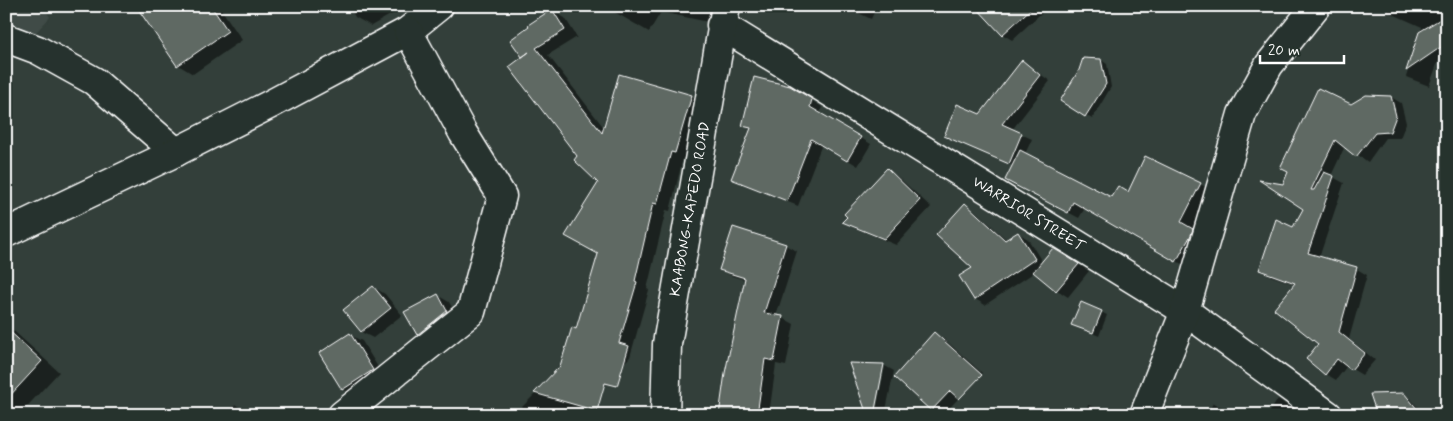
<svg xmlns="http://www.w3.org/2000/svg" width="1453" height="421" viewBox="0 0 1453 421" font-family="Mynerve,sans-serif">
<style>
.built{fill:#404c47}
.shadow{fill:#0007}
.building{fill:#5f6964;stroke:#fff}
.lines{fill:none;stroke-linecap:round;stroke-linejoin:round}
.minor-casing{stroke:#fff;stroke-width:31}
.secondary-casing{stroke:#fff;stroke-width:31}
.minor{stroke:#26332d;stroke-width:28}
.secondary{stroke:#26332d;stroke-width:28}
.labels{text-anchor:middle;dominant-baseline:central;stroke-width:4.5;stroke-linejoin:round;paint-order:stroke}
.street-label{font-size:15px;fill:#fff;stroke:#26332d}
</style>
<rect width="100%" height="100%" fill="#333f3a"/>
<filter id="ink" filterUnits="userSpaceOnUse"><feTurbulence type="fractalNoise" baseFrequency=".02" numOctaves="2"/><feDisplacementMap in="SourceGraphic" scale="10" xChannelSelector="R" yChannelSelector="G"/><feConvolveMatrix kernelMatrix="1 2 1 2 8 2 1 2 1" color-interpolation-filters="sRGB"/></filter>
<g filter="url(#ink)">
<path class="built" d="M6,6H42L50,17L6,65Z"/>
<g class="shadow">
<path d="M137,6H219L242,40L193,74L178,65Z"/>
<path d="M349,6H406L371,26L355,17Z"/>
<path d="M604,6H717L713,23L661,12L649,32Z"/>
<path d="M844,6H877L871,19Z"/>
<path d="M977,6H1049L1012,40L1002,34Z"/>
<path d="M1391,6H1431L1447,13V38L1429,86L1406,77L1422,27L1388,12Z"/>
<path d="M552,11L565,18L577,37L548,55L605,129L691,96L704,103L688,160L683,158L670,211L666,210L647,289L649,290L630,357L572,415H514L562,367L577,330L600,253V183L579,156L523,56Z"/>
<path d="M1101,60L1107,64L1111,87L1092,119L1062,101Z"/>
<path d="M1023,62L1050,81L1012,130L1032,139L1025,154L1112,199L1128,193L1200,184L1211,190L1192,230L1203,236L1187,267L1085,208L1079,218L1018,186L1013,166L945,135L980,116Z"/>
<path d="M790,87L822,107L820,114L871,144L858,166L822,144L798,206L743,184L732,178L752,130L744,125Z"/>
<path d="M1391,97L1401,103L1406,123L1400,138H1385L1368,162L1345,146L1331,176L1344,183L1319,258L1357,269L1367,275L1349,339L1375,360L1362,375L1347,366L1336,380L1326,374L1320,343L1295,284L1271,276L1260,269L1293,228L1305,209L1284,185L1351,106Z"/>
<path d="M887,170L898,177L931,207L896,245L855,228L844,222Z"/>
<path d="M965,205L975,211L1007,240L1018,233L1028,239L1041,260V264L1065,256L1089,271L1068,297L1057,290L1035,272L985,305L975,299L974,268Z"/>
<path d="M785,245L797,251L776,316L783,318L794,324L786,366L776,364L769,415H720L746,280L732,276L721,270Z"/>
<path d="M373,287L385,294L402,315L373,338L361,332Z"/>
<path d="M437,295L449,302L458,318L429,341L418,334Z"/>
<path d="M1101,312L1107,315L1099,336L1079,327Z"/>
<path d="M6,324L59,372L19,415H6Z"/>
<path d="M935,334L945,340L982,373L943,415H940L932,410Z"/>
<path d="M350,335L362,341L384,377L355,396L343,390L321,353Z"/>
<path d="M885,366L894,371L885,415H875Z"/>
<path d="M1403,394L1410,398L1424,415H1392Z"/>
<path d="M1278,399L1298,413L1297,415H1268Z"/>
<path d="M1213,403L1237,415H1207Z"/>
<path d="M236,405L247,412L249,415H221Z"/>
<path d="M1088,405L1111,413L1113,415H1085Z"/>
<path d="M378,407H379L392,415H381Z"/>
</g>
<g class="building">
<path d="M136,6H211L228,31L177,66Z"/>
<path d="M975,6H1034L1002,35Z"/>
<path d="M552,9L565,30L536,48L602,133L619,74L692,95L675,153L671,152L657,204L653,203L635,281L637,282L619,343L629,346L617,386L605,383L597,411L534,393L560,366L572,327L576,329L598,254L565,236L598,183L574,160L577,156L509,67L529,52L522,57L510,40L529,26L528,25Z"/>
<path d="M1447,15V43L1406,71L1419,32Z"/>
<path d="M1083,58L1101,59L1106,84L1085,117L1060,101L1079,70Z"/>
<path d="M1022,60L1040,75L1002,124L1022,133L1009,164L944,136L957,104L980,114Z"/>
<path d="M754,77L790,86L812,99L810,107L861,137L847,161L811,139L787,201L731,179L751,128L742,126Z"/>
<path d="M1318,88L1351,104L1366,95L1391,96L1396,116L1390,132L1375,133L1356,157L1335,140L1311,190H1314L1324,172L1334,176L1308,253L1357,267L1339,332L1365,353L1351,370L1337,359L1325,375L1306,359L1318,344L1274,309L1295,283L1259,270L1276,219L1293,227L1303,209L1259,180L1283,184L1288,172L1280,168Z"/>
<path d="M1020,150L1111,197L1118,186L1128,192L1145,156L1201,183L1181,222L1193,229L1191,235L1176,262L1073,202L1068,213L1005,180Z"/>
<path d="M887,168L920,200L884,239L842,222L847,217L844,214Z"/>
<path d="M965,203L1005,240L1018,232L1035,259L974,300L959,276L972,268L936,235Z"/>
<path d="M733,227L786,244L764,313L783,316L774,361L765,359L757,415H719L725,373L745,278L719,270Z"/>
<path d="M1053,248L1079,264L1056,291L1033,272Z"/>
<path d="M373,286L391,308L361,332L343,310Z"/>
<path d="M438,294L447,311L417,335L404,312Z"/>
<path d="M1081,302L1102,311L1093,333L1071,325Z"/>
<path d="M6,328L42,361L6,400Z"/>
<path d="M934,332L982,375L959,399L950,391L931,411L894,377Z"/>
<path d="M350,333L373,370L342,390L319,353Z"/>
<path d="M849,363L884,364L874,415H867Z"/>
<path d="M1404,393L1422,415H1377L1370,394Z"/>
</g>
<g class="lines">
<defs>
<g id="minor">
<path id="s1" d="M721,25L1185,311L1328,415"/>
<path d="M6,38L38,50L94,81L176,152"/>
<path d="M6,233L176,152L271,104L408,31L439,6"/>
<path d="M342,415L471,312L502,196L463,133L408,31"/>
<path d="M1144,415L1185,311L1242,114L1269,65L1316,6"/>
</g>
<g id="secondary">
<path id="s2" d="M665,415L667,344L726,6"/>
</g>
</defs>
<use href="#minor" class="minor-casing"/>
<use href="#secondary" class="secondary-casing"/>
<use href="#minor" class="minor"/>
<use href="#secondary" class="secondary"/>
</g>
</g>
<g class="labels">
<g class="street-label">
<text stroke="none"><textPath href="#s2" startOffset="208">KAABONG-KAPEDO ROAD</textPath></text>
<text stroke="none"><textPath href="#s1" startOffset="361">WARRIOR STREET</textPath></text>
</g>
</g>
<rect width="1453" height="421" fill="none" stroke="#26332d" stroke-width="25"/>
<rect x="12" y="12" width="1428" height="396" fill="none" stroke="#fff" stroke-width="2" filter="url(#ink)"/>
<path d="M1260 55v8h84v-8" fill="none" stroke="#ffffff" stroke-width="2.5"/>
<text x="1268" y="55" font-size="15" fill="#ffffff" stroke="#26332d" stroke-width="4" paint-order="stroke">20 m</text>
</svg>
